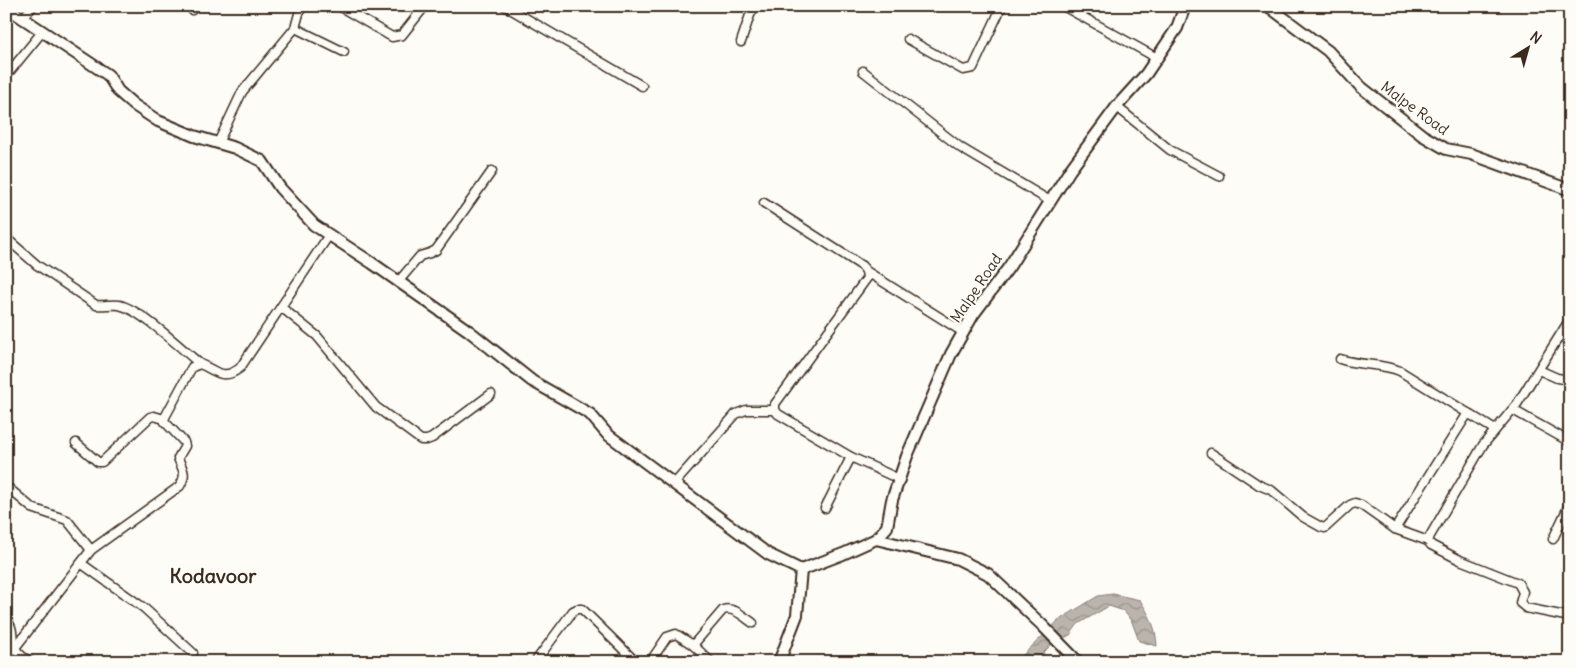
<svg xmlns="http://www.w3.org/2000/svg" width="1576" height="668" viewBox="0 0 1576 668" font-family="Delius,sans-serif">
<style>
.water{fill:url(#water-waves);stroke:#887d74}
.lines{fill:none;stroke-linecap:round;stroke-linejoin:round}
.street-casing{stroke:#3b2a1e;stroke-width:11}
.secondary-casing{stroke:#3b2a1e;stroke-width:14}
.street{stroke:#fdfcf7;stroke-width:8}
.secondary{stroke:#fdfcf7;stroke-width:10}
.labels{text-anchor:middle;dominant-baseline:central;stroke-width:4.5;stroke-linejoin:round;paint-order:stroke}
.street-label{font-size:15px;fill:#3b2a1e;stroke:#fdfcf7}
.district-label{font-size:20px;font-weight:bold;fill:#3b2a1e;stroke:#fdfcf7}
</style>
<defs>
<pattern id="water-waves" width="16" height="10" patternUnits="userSpaceOnUse" patternTransform="scale(1.25)"><rect width="16" height="10" fill="#bbb4ad"/><path d="M0 5q4-4 8 0t8 0" fill="none" stroke="#99938c"/></pattern>
</defs>
<rect width="100%" height="100%" fill="#fdfcf7"/>
<filter id="ink" filterUnits="userSpaceOnUse"><feTurbulence type="fractalNoise" baseFrequency=".02" numOctaves="2"/><feDisplacementMap in="SourceGraphic" scale="10" xChannelSelector="R" yChannelSelector="G"/><feConvolveMatrix kernelMatrix="1 2 1 2 8 2 1 2 1" color-interpolation-filters="sRGB"/></filter>
<g filter="url(#ink)">
<path class="water" d="M1113,594L1140,600C1150,616 1156,627 1157,646L1139,641L1132,622L1124,611L1109,606L1078,624L1070,635L1052,644L1044,652L1040,662H1018L1020,658L1059,620L1098,596Z"/>
<g class="lines">
<defs>
<g id="street">
<path d="M339,6L392,37L402,35L425,6"/>
<path d="M505,6L642,86"/>
<path d="M1063,6L1157,58"/>
<path d="M192,10L194,6"/>
<path d="M22,19L33,6"/>
<path d="M295,28L344,52"/>
<path d="M908,39L963,70L973,68L1002,6"/>
<path d="M741,42L750,15L755,6"/>
<path d="M863,71L961,148L1050,201"/>
<path d="M6,76L42,32"/>
<path d="M1117,107L1170,150L1219,176"/>
<path d="M218,143L242,92L295,28L300,10L303,6"/>
<path d="M764,203L862,266L866,271L867,278L775,404V410L778,414L851,457L899,479"/>
<path d="M6,238L37,265L96,305C104,306 111,304 119,305C140,309 182,349 200,364"/>
<path d="M866,271L963,332"/>
<path d="M398,282L420,256L430,253L436,250L492,171"/>
<path d="M281,307L317,336L376,407L421,440H427L432,438L491,394"/>
<path d="M1570,319L1517,404L1483,445L1430,536L1428,541L1431,545L1460,560L1518,583L1523,592L1520,603L1526,608L1570,617"/>
<path d="M1340,359C1360,366 1382,363 1400,371L1495,430"/>
<path d="M1539,370L1557,378L1570,380"/>
<path d="M1513,410L1570,442"/>
<path d="M76,443L98,462H102L150,417L154,416L164,419"/>
<path d="M1211,453L1259,485L1271,490L1303,517L1321,527L1325,528L1350,505L1355,503L1361,505L1395,529L1428,541"/>
<path d="M674,484L736,414L746,410H775"/>
<path d="M6,486L32,508L67,520L91,550"/>
<path d="M825,508L851,457"/>
<path d="M1395,529L1468,413"/>
<path d="M1553,539L1570,503"/>
<path d="M82,564L144,608L193,653"/>
<path d="M6,619C20,634 2,646 31,662"/>
<path d="M693,645L723,610C733,606 744,617 753,623"/>
<path d="M14,649L91,550L180,486C187,473 183,471 178,458L185,446L184,442L165,422L164,419L192,367L200,364C217,371 223,381 240,368L329,235"/>
<path d="M535,662L573,611L577,609H582L636,662"/>
<path d="M650,662L667,637L676,634L693,645L711,662"/>
</g>
<g id="secondary">
<path d="M1268,6L1328,51L1361,87L1422,135L1446,149L1471,154L1570,190"/>
<path d="M6,7L108,75L118,91L134,105L158,121L194,136L235,148L262,161L280,188L314,225L372,263L469,331L532,381L590,414L607,434L768,554L801,570"/>
<path d="M876,539L958,559L988,574L1042,625L1078,662"/>
<path d="M801,570L843,554L876,539L887,527L892,500L907,456L951,354L973,315L1009,267L1070,170L1118,105L1146,74L1177,28L1185,6"/>
<path d="M779,662L797,615L801,570"/>
</g>
</defs>
<use href="#street" class="street-casing"/>
<use href="#secondary" class="secondary-casing"/>
<use href="#street" class="street"/>
<use href="#secondary" class="secondary"/>
</g>
</g>
<g class="labels">
<g class="street-label">
<text transform="translate(1415 108) rotate(36)">Malpe Road</text>
<text transform="translate(976 288) rotate(-56)">Malpe Road</text>
</g>
<g class="district-label">
<text x="213" y="575">Kodavoor</text>
</g>
</g>
<rect width="1576" height="668" fill="none" stroke="#fdfcf7" stroke-width="25"/>
<rect x="12" y="12" width="1551" height="643" fill="none" stroke="#3b2a1e" stroke-width="2" filter="url(#ink)"/>
<g transform="translate(1528 48) rotate(37)" stroke="#fdfcf7" stroke-width="4" paint-order="stroke">
<path d="M0-4L9 19L0 12L-9 19Z" fill="#3b2a1e"/>
<text y="-8" font-size="14" font-weight="bold" text-anchor="middle" fill="#3b2a1e">N</text>
</g>
</svg>
